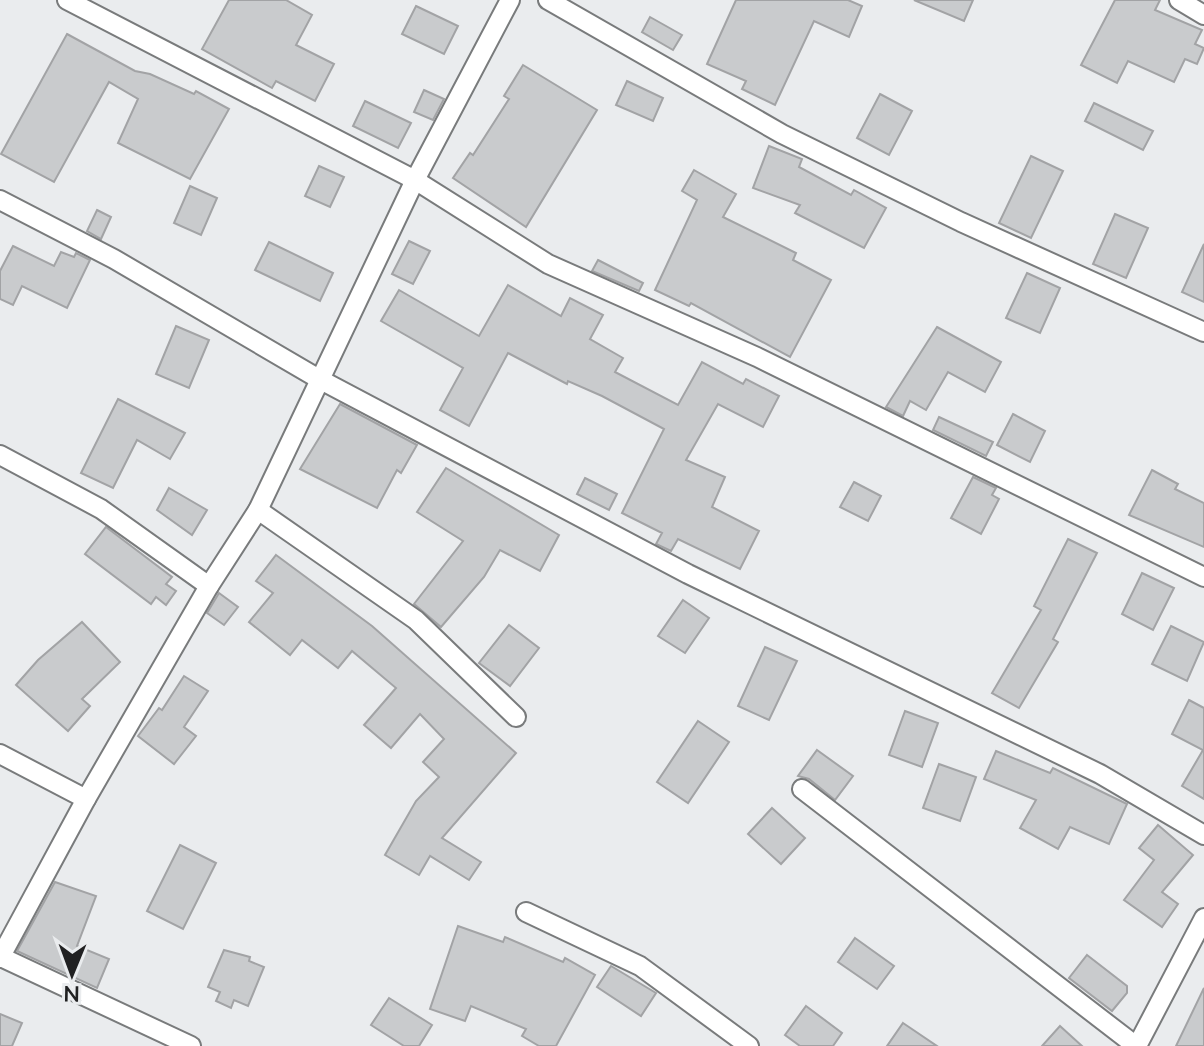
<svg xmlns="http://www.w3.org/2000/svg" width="1204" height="1046" viewBox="0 0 1204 1046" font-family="'Nunito Sans',sans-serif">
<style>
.building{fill:#c9cbcd;stroke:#a2a3a5;stroke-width:2}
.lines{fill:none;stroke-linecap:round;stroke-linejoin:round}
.street-casing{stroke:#797b7c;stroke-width:22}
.street{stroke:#fff;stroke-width:18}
</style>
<rect width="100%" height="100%" fill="#eaecee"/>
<g class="building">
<path d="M229,0H286L312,15L296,45L334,64L315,101L276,81L272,88L202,49Z"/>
<path d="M736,0H848L862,6L849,37L814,21L775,105L742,89L746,81L707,64Z"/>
<path d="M914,0H973L964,21Z"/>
<path d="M1115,0H1160L1155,10L1202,30L1195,44L1204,48L1197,64L1185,59L1174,82L1128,61L1117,83L1081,65Z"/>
<path d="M416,6L458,26L444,54L402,34Z"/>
<path d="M650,17L682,35L673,50L642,32Z"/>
<path d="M67,34L135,71L150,74L194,94L196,91L229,109L190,179L118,143L138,99L109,82L54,182L1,154Z"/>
<path d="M523,65L597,110L526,227L453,178L470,153L473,155L509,99L504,96Z"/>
<path d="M627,81L663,98L653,121L616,105Z"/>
<path d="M424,90L444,99L433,120L414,112Z"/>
<path d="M880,94L912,111L889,155L857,138Z"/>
<path d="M365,101L411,123L398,148L353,126Z"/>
<path d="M1094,103L1153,131L1143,150L1085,121Z"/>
<path d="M769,146L802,159L799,167L851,195L854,190L886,208L864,248L795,213L800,205L753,188Z"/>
<path d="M1031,156L1063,171L1031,238L999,223Z"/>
<path d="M319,166L344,177L330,207L305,196Z"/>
<path d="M694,170L736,194L723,217L796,253L793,260L831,280L790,357L691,303L689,306L655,290L697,200L682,191Z"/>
<path d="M190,186L217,198L201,235L174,223Z"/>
<path d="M97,210L111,217L101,239L87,231Z"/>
<path d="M1115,214L1148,228L1126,278L1093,264Z"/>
<path d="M409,241L430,251L413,284L392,274Z"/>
<path d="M269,242L333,273L320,301L255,270Z"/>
<path d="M1204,244V302L1182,292Z"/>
<path d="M13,246L54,266L61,252L74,257L76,253L90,260L67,308L22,286L13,305L0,299V271Z"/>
<path d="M598,260L643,283L639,291L592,271Z"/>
<path d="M1027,273L1060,288L1040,333L1006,318Z"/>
<path d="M508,285L561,316L570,298L603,315L590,339L623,358L615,372L678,405L702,362L743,384L746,379L779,396L763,427L718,404L686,460L725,477L712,507L759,531L740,569L678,539L671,551L656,544L662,533L622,513L664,429L602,396L568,381L567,384L508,353L469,426L440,410L463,368L381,321L399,290L479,336Z"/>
<path d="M176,326L209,340L189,388L156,374Z"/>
<path d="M937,327L1001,362L985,392L948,372L926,410L910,401L903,416L886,407Z"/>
<path d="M118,399L185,433L170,459L137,440L113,488L81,473Z"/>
<path d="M340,404L417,445L401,473L397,470L377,508L300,469Z"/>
<path d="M1013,414L1045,431L1030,462L997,445Z"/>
<path d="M939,417L993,442L986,456L933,430Z"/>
<path d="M446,468L559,535L540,571L500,550L484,577L441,627L414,604L463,541L417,512Z"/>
<path d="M1152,470L1178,484L1175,489L1204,503V547L1129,515Z"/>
<path d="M973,477L996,488L992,495L999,499L981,534L951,518Z"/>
<path d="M585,478L617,494L609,510L577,494Z"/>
<path d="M854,482L881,496L868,521L840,507Z"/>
<path d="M169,488L207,510L192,535L157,510Z"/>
<path d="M106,527L172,577L166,584L176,591L166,605L156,597L151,604L85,554Z"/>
<path d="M1068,539L1097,553L1053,639L1058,642L1019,708L992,693L1041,610L1034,606Z"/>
<path d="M276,555L372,626L516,753L442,838L481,862L469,880L430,856L419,875L385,855L416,801L439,777L423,762L444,739L420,714L391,748L364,725L396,688L352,651L338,668L302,640L290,655L249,622L273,593L256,581Z"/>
<path d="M1142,573L1174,588L1153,630L1122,614Z"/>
<path d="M219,593L238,607L224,625L207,613Z"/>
<path d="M683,600L709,618L685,653L658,636Z"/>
<path d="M82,622L120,662L82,699L90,706L68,731L16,685L38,660Z"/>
<path d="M509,625L539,648L510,686L479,663Z"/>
<path d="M1171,626L1204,642L1187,681L1152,664Z"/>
<path d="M765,647L797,661L769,720L738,706Z"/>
<path d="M184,676L208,691L184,727L196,736L174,764L138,736L159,708L162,710Z"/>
<path d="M1189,700L1204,708V799L1182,786L1203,750L1172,734Z"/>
<path d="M905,711L938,723L922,767L889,755Z"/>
<path d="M698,721L729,742L688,803L657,782Z"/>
<path d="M817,750L853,776L835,800L809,779L798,776Z"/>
<path d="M996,751L1050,773L1053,768L1127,804L1109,844L1070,827L1058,849L1020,828L1036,800L984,779Z"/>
<path d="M939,764L976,777L960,821L923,808Z"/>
<path d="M772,808L805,838L781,864L748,834Z"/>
<path d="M1158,825L1193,855L1162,892L1178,904L1162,927L1124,900L1154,860L1139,848Z"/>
<path d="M180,845L216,863L183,929L147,911Z"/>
<path d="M55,882L96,896L77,946L109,959L97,988L17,951Z"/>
<path d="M458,926L503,942L505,937L563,962L565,958L595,975L556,1046H539L522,1036L526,1029L471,1006L465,1021L430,1009Z"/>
<path d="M855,938L894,966L877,989L838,962Z"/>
<path d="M224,950L250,957L249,961L264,967L248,1006L234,1000L231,1008L216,1001L220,992L208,987Z"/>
<path d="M1087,955L1127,986V993L1112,1011L1069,978Z"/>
<path d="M611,966L656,993L641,1016L597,987Z"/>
<path d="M1204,988V1046H1176Z"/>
<path d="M389,998L432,1025L419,1046H404L371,1025Z"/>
<path d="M806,1006L842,1033L833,1046H800L785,1035Z"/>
<path d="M0,1014L22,1023L12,1046H0Z"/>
<path d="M903,1023L937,1046H887Z"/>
<path d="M1060,1026L1082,1046H1042Z"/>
</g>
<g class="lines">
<defs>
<g id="street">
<path d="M67,0L415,180L548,264L757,357L1204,577"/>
<path d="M548,0L782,134L961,222L1204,332"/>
<path d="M1179,0L1204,15"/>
<path d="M0,200L114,259L319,379L688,574L1100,774L1204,835"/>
<path d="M0,455L101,509L209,586"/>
<path d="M258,510L416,620L516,717"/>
<path d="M0,754L86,799"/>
<path d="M802,789L1136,1046"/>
<path d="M526,912L640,966L749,1046"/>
<path d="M1,957L191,1046"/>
<path d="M0,958L86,799L209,586L258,510L415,180L510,0"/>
<path d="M1137,1046L1204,918"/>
</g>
</defs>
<use href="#street" class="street-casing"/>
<use href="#street" class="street"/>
</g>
<g transform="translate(72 974) rotate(181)" stroke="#eaecee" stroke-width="6" paint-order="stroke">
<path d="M0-6L14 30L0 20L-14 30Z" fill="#212122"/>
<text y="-12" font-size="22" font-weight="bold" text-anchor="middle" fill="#212122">N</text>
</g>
</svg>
